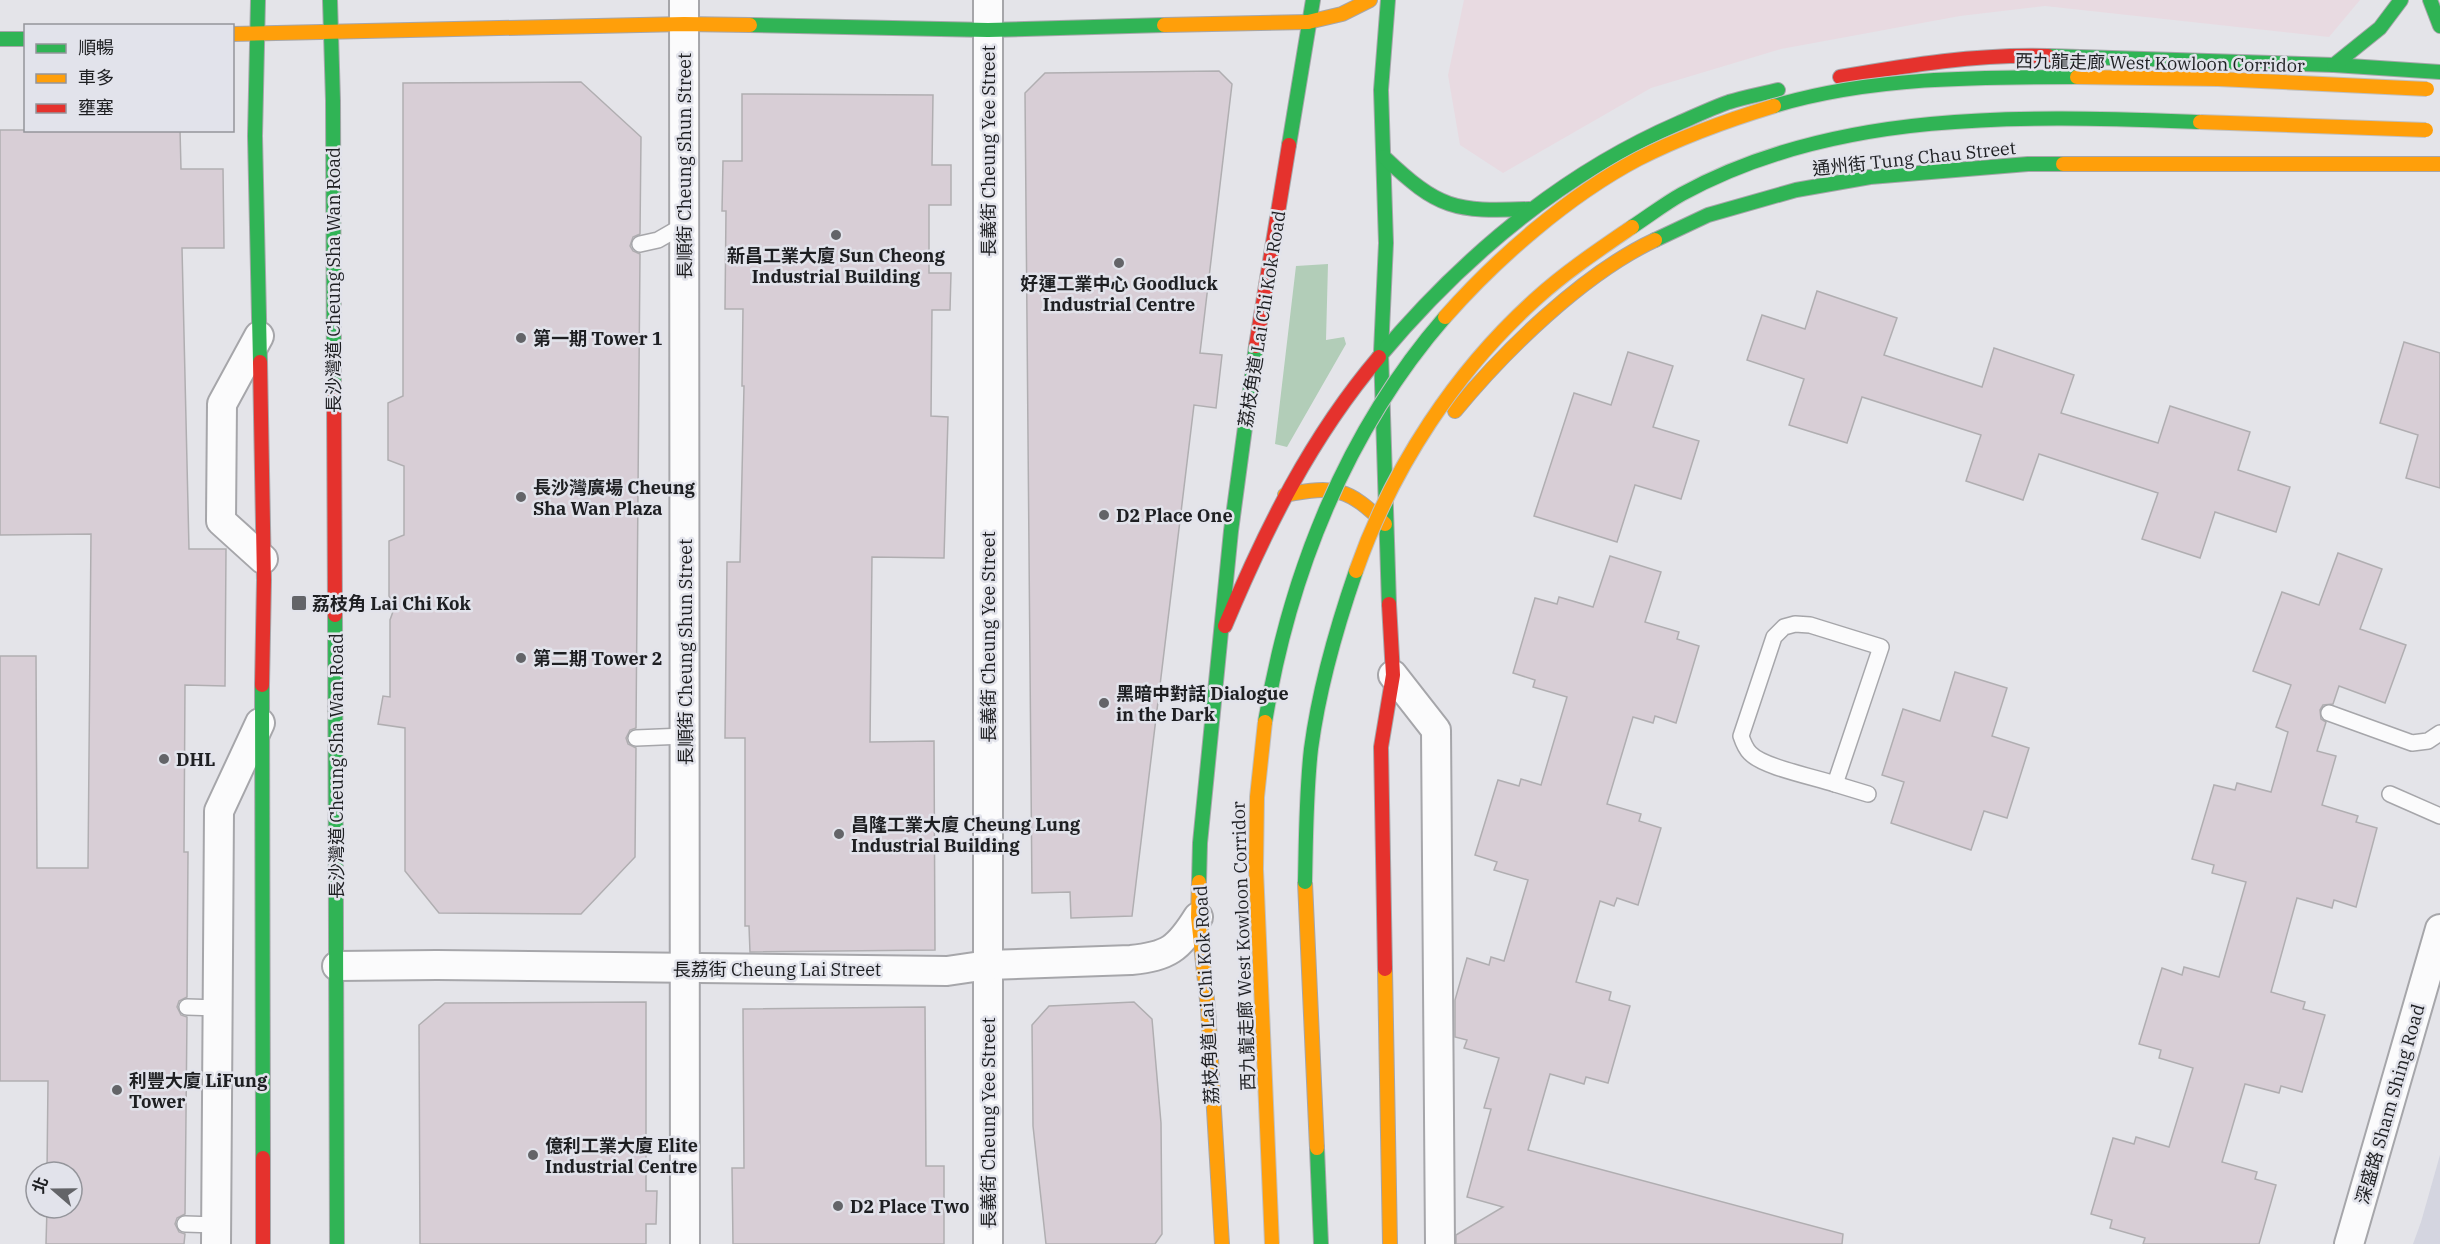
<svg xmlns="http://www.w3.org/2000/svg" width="2440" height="1244" viewBox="0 0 2440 1244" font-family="'IBM Plex Serif','Noto Sans TC',serif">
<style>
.commercial{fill:#e8dae1}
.built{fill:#d4d5e0}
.forest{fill:#b2cdb8}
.building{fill:#d8ced6;stroke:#b0aeb1;stroke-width:1.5}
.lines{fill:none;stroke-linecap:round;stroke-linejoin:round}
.lane-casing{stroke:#a6a6aa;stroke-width:18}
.street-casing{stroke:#a6a6aa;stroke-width:32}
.fast-casing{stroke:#a6a6aa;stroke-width:16}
.slow-casing{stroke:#a6a6aa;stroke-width:16}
.jam-casing{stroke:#a6a6aa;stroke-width:16}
.lane{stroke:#fbfbfc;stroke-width:15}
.street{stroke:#fbfbfc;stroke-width:28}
.fast{stroke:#30b455;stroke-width:14}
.slow{stroke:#ff9f0a;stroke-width:14}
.jam{stroke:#e5322d;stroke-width:14}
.fast-bridge-casing{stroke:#c0c0c2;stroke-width:16;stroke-linecap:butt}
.slow-bridge-casing{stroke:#c0c0c2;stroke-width:16;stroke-linecap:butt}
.fast-bridge{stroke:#30b455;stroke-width:14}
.slow-bridge{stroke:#ff9f0a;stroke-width:14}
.poi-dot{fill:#636468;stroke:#e2e3eb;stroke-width:2}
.labels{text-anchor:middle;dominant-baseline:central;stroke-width:5;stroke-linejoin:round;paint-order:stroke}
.street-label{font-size:18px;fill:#1e1f22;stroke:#e2e3eb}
.poi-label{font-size:18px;font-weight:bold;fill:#1e1f22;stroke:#e2e3eb;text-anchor:start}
</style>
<rect width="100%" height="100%" fill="#e4e4e9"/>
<path class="commercial" d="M1464,0H2360L2329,37L2045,6L1960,16L1781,49L1651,88L1503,173L1460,145L1448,75Z"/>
<path class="built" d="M2440,1155V1244H2413L2421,1222Z"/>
<path class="forest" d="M1328,264L1326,340L1344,337L1346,344L1287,447L1275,444L1296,266Z"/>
<g class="building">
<path d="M1219,71L1232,84L1200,353L1222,355L1216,408L1194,405L1132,916L1071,918L1070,892L1032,893L1025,93L1045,73Z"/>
<path d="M581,82L641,137L640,234L633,237L630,246L633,251L640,254L636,728L630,730L626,738L628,744L636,748L635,857L581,914L439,913L405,871V728L378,724L383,696L390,697V620L395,606L389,596V541L404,535V466L388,460V403L403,396V83Z"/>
<path d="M742,94L933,95L932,165H951V205H929V273H951L950,310H932L931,416L948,417L944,558L872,557L870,742L934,741L935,950L750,952L749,926H745V738H725L727,562H740L744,386H742L743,309H725L726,211H722L723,161H742Z"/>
<path d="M0,130H180L181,169H223L224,248H182L189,549H226L225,686L185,685L184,852H188L187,997L179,1001L177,1007L181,1015L187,1017L185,1214L177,1218L175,1224L179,1232L185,1234L184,1244H46L47,1208H72V1172H47L48,1081H0V656H36L37,868H88L91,534L0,535Z"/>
<path d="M1817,291L1897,318L1884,355L1939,373L1982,387L1994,348L2074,375L2061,413L2158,443L2170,406L2250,432L2238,470L2290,487L2276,532L2215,512L2200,558L2142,539L2158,493L2039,454L2023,500L1966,481L1981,435L1862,397L1847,443L1789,425L1804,379L1747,360L1762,315L1805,329Z"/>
<path d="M2404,342L2440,353V488L2406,478L2418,435L2380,423Z"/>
<path d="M1628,352L1673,366L1653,427L1699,441L1681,499L1635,485L1617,542L1534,516L1574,393L1611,405Z"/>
<path d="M2338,553L2382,569L2360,629L2406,645L2385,703L2339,686L2333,704L2323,705L2320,710L2321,719L2326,722L2317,751L2336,756L2322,805L2358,816L2356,822L2377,828L2356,907L2334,900L2332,908L2297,898L2271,992L2305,1002L2303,1009L2325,1015L2302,1092L2281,1086L2279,1093L2245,1084L2222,1162L2257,1172L2255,1179L2276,1185L2259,1244H2143L2145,1238L2110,1228L2112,1220L2091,1214L2113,1138L2134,1144L2136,1137L2169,1147L2193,1068L2159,1058L2161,1050L2139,1044L2162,968L2182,975L2184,967L2219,977L2246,882L2212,873L2214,865L2192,859L2214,785L2235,790L2237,783L2271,792L2288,732L2276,727L2291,685L2253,671L2282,592L2319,605Z"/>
<path d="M1610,556L1661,572L1645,622L1679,632L1677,639L1699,646L1676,723L1655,716L1653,723L1633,717L1607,804L1641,814L1639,821L1661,828L1638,905L1617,898L1614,906L1600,901L1576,982L1611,992L1609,1000L1630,1006L1608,1083L1586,1077L1584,1084L1550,1074L1528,1150L1843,1234L1842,1244H1456V1235L1503,1207L1467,1197L1491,1109L1484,1108L1499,1058L1464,1048L1467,1040L1455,1037V1000L1467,958L1489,965L1491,957L1504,961L1528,880L1494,870L1497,862L1475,855L1498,780L1519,786L1521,779L1541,785L1567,697L1533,687L1535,680L1513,673L1535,598L1557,604L1559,597L1593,607Z"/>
<path d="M1955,672L2007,688L1992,736L2029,748L2007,818L1984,811L1971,850L1891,823L1904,782L1882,775L1903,709L1940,721Z"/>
<path d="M646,1002V1191H657L656,1224H646V1244H420L419,1025L445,1003Z"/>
<path d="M1134,1002L1152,1019L1161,1123L1162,1234L1155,1244H1046L1033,1126L1032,1025L1049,1006Z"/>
<path d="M925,1007L926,1166H944V1244H733L732,1168H744L743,1009Z"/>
</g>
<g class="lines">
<defs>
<g id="lane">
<path d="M640,244L658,240L684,225"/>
<path d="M1795,624L1810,625L1881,647L1835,784C1814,777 1763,767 1750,753C1745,748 1743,742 1741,736L1774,637L1784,627Z"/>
<path d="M2329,713L2412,743L2428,741L2440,733"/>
<path d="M636,738L684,736"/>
<path d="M1835,784L1868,794"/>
<path d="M2390,794L2440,816"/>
<path d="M187,1007L218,1008"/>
<path d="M185,1224L216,1225"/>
</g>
<g id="street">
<path d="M684,0L685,1244"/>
<path d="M988,0V1244"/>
<path d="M259,336L222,404L221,521L263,559"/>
<path d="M1393,675L1436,730L1440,1244"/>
<path d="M337,966L437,965L947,971L988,965L1131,960C1169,956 1178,949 1198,917"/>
<path d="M216,1244L219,811L260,723"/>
<path d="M2349,1244L2440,929"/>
</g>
<g id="fast">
<path d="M258,0L255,136L260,362"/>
<path d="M330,0L333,101L334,399"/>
<path d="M1388,0L1381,90L1386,243L1381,352L1389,604"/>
<path d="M2430,0L2440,26"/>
<path d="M750,25L988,30L1164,25"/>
<path d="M0,39H26"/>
<path d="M2048,56L2334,65L2440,72"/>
<path d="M2334,65L2380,28L2401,0"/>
<path d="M1289,145L1313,0"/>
<path d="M1384,157C1439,209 1454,212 1529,209"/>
<path d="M1655,240L1708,215L1796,190L1870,177L2028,164H2063"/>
<path d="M1379,357C1462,258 1559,175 1679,123C1695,116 1712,108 1729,102C1745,97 1762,94 1778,90"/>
<path d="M335,615L337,1244"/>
<path d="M262,685L263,1158"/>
<path d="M1199,882L1200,843L1231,531L1256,346"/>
<path d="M1317,1148L1321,1244"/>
</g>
<g id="slow">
<path d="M1308,22L1342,14L1370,0"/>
<path d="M1164,25L1308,22"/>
<path d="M232,34L684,24L750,25"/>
<path d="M2063,164H2440"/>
<path d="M1455,411C1505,350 1584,273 1655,240"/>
<path d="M1285,495C1336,485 1348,488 1385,524"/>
<path d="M1199,882L1198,917L1208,1009L1222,1244"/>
<path d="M1305,882L1317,1148"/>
<path d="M1385,969L1390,1244"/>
</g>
<g id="jam">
<path d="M1840,77C1910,65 1976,54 2048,56"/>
<path d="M1256,346L1289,145"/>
<path d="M260,362L264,580L262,685"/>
<path d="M334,399L335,615"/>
<path d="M1225,626C1265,530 1311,437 1379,357"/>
<path d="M1385,969L1381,747L1393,675L1389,604"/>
<path d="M263,1158V1244"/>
</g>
</defs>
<use href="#lane" class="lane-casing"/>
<use href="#street" class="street-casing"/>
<use href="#fast" class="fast-casing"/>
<use href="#slow" class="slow-casing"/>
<use href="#jam" class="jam-casing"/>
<use href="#lane" class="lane"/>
<use href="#street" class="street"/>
<use href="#fast" class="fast"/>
<use href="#slow" class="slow"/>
<use href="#jam" class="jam"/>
<defs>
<g id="fast-bridge">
<path d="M1774,106C1870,77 1977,77 2077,77"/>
<path d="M1632,227C1649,216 1664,204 1682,194C1839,108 2027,116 2200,122"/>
<path d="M1265,722C1289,575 1346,431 1445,317"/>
<path d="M1305,882C1306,838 1306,793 1311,749C1319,688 1336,629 1356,571"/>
</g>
<g id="slow-bridge">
<path d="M2077,77L2218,79L2427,89"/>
<path d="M2200,122L2426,130"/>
<path d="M1445,317C1497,258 1568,196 1638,159C1681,137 1728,120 1774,106"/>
<path d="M1356,571C1392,468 1456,370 1538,297C1567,271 1600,249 1632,227"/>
<path d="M1265,722L1257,797L1256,869L1272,1244"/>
</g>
</defs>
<use href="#fast-bridge" class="fast-bridge-casing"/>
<use href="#slow-bridge" class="slow-bridge-casing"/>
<use href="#fast-bridge" class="fast-bridge"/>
<use href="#slow-bridge" class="slow-bridge"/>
</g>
<g class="poi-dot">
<circle cx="836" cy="235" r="6"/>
<circle cx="1119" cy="263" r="6"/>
<circle cx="521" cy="338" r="6"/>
<circle cx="521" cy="497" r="6"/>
<circle cx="1104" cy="515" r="6"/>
<rect x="291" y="595" width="16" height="16" rx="3"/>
<circle cx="521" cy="658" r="6"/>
<circle cx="1104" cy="703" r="6"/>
<circle cx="164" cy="759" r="6"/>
<circle cx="839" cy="834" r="6"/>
<circle cx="117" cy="1090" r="6"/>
<circle cx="533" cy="1155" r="6"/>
<circle cx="838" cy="1206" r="6"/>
</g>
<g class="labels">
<g class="street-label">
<text transform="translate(2160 63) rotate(1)">西九龍走廊 West Kowloon Corridor</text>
<text transform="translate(988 151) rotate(-90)">長義街 Cheung Yee Street</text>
<text transform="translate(1914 158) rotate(-6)">通州街 Tung Chau Street</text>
<text transform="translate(684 166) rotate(-90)">長順街 Cheung Shun Street</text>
<text transform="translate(333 280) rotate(-90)">長沙灣道 Cheung Sha Wan Road</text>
<text transform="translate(1262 319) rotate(-81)">荔枝角道 Lai Chi Kok Road</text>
<text transform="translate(988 637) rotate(-90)">長義街 Cheung Yee Street</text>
<text transform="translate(685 652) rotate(-90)">長順街 Cheung Shun Street</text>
<text transform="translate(336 766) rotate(-90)">長沙灣道 Cheung Sha Wan Road</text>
<text transform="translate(1243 946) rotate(-92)">西九龍走廊 West Kowloon Corridor</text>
<text x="777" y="969">長荔街 Cheung Lai Street</text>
<text transform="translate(1206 995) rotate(-93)">荔枝角道 Lai Chi Kok Road</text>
<text transform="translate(2390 1104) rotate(-74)">深盛路 Sham Shing Road</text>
<text transform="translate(988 1123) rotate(-90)">長義街 Cheung Yee Street</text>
</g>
<g class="poi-label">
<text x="836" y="255" text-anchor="middle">新昌工業大廈 Sun Cheong<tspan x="836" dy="21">Industrial Building</tspan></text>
<text x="1119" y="283" text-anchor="middle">好運工業中心 Goodluck<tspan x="1119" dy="21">Industrial Centre</tspan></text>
<text x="533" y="338">第一期 Tower 1</text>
<text x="533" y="487">長沙灣廣場 Cheung<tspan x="533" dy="21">Sha Wan Plaza</tspan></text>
<text x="1116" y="515">D2 Place One</text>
<text x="312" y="603">荔枝角 Lai Chi Kok</text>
<text x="533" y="658">第二期 Tower 2</text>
<text x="1116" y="693">黑暗中對話 Dialogue<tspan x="1116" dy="21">in the Dark</tspan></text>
<text x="176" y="759">DHL</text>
<text x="851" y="824">昌隆工業大廈 Cheung Lung<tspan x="851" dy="21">Industrial Building</tspan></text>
<text x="129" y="1080">利豐大廈 LiFung<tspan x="129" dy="21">Tower</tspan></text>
<text x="545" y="1145">億利工業大廈 Elite<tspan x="545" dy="21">Industrial Centre</tspan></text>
<text x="850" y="1206">D2 Place Two</text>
</g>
</g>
<rect x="24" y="24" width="210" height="108" fill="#e2e3eb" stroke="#94959b" stroke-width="1.5"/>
<rect x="36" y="44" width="30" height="9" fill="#30b455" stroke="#94959b" stroke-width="1.5"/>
<text x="78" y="54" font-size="18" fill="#1e1f22">順暢</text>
<rect x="36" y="74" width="30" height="9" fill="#ff9f0a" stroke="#94959b" stroke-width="1.5"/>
<text x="78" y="84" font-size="18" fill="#1e1f22">車多</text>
<rect x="36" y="104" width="30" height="9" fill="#e5322d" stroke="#94959b" stroke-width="1.5"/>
<text x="78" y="114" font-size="18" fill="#1e1f22">壅塞</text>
<g transform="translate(54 1190) rotate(290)"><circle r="28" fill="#e2e3eb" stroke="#94959b" stroke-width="1.5"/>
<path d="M0-4.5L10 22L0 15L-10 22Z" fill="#636468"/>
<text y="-9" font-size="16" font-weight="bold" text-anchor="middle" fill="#1e1f22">北</text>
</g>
</svg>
